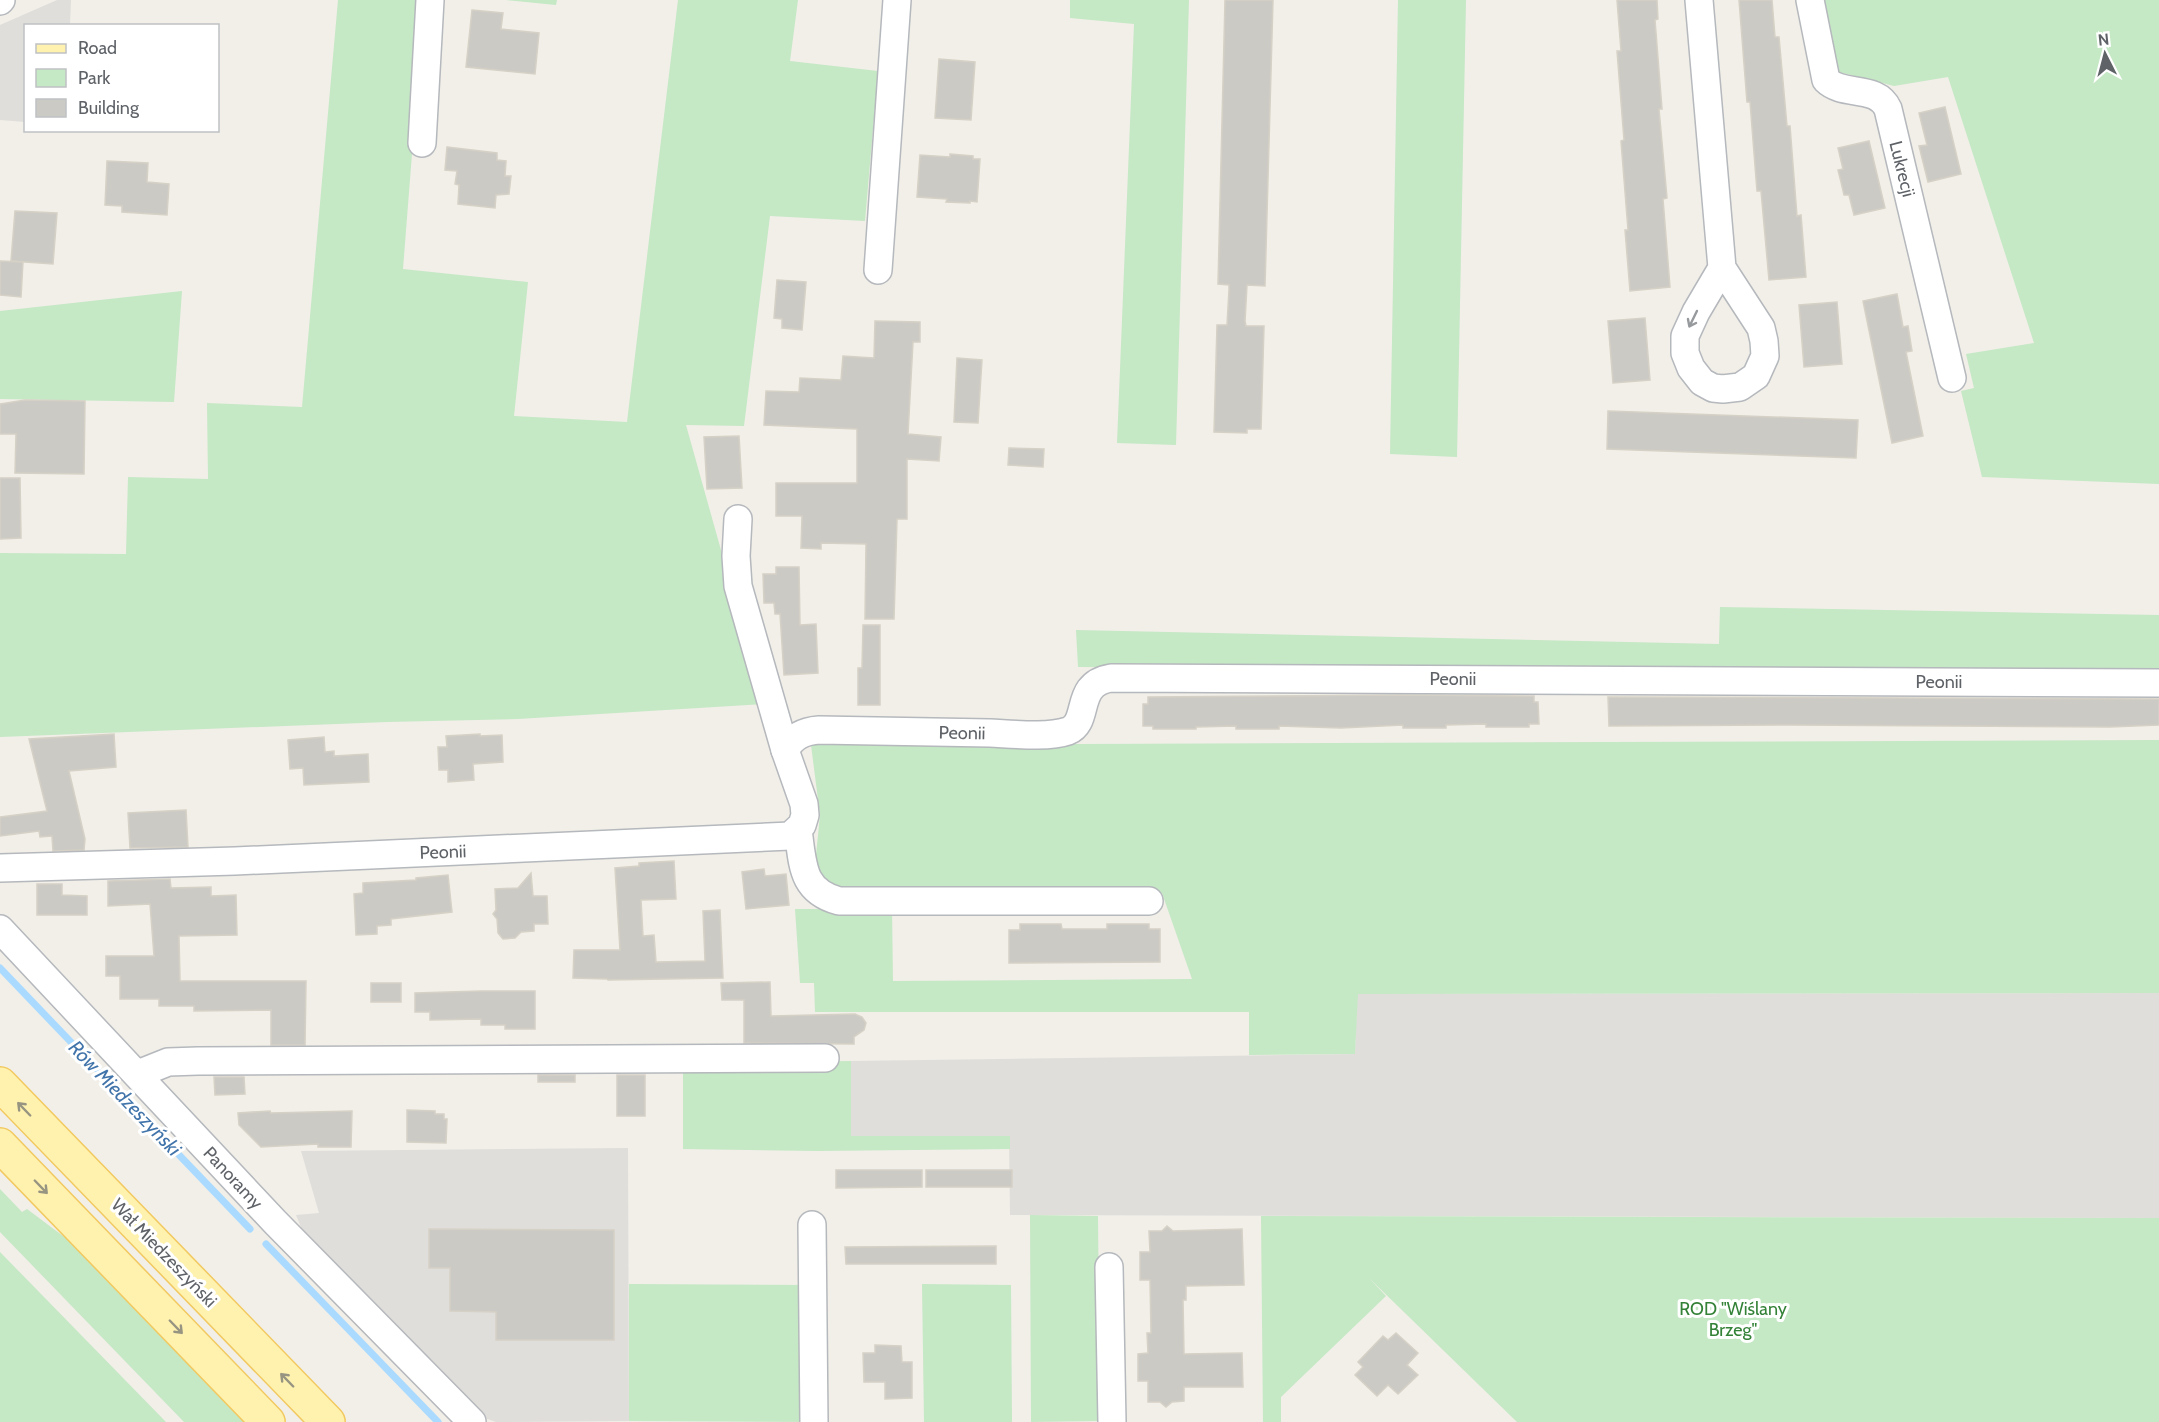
<svg xmlns="http://www.w3.org/2000/svg" width="2159" height="1422" viewBox="0 0 2159 1422" font-family="Cabin,sans-serif">
<style>
.industrial{fill:#e0deda}
.green{fill:#c5e8c5}
.lines{fill:none;stroke-linecap:round;stroke-linejoin:round}
.stream{stroke:#aadaff;stroke-width:7}
.building{fill:#cccac5;stroke:#d6d1c6;stroke-width:1.5}
.minor-casing{stroke:#b5b8bc;stroke-width:30}
.major-casing{stroke:#f2c960;stroke-width:36}
.minor{stroke:#fff;stroke-width:27}
.major{stroke:#fff2af;stroke-width:33}
.oneway{stroke:#979a9d}
.oneway2{stroke:#979581}
.labels{text-anchor:middle;dominant-baseline:central;stroke-width:6;stroke-linejoin:round;paint-order:stroke}
.street-label{font-size:18px;fill:#5f6368;stroke:#fff}
.park-label{font-size:18px;fill:#348238;stroke:#fff}
.water-label{font-size:20px;font-style:italic;fill:#4174aa;stroke:#fff}
</style>
<rect width="100%" height="100%" fill="#f1efe8"/>
<g class="industrial">
<path d="M57,0H71L70,25L26,26L25,122L0,120V25Z"/>
<path d="M2159,993V1218L1010,1215L1009,1136H851V1061L1355,1054L1357,994Z"/>
<path d="M628,1148L629,1421L496,1422L476,1415L305,1237L296,1215L319,1213L301,1151Z"/>
</g>
<g class="green">
<path d="M338,0H424L403,269L528,282L514,416L627,422L678,0H798L790,61L878,71L865,221L770,216L744,426L686,425L764,704L518,719L387,722L0,737V553L126,554L128,477L208,479L207,403L302,407Z"/>
<path d="M506,0H557L556,5Z"/>
<path d="M1070,0H1189L1176,445L1117,443L1134,24L1070,18Z"/>
<path d="M1398,0H1466L1457,457L1390,454Z"/>
<path d="M1822,0H2159V484L1982,477L1961,391L1974,388L1966,354L2034,343L1948,77L1894,86L1835,71Z"/>
<path d="M182,291L174,402L0,399V311Z"/>
<path d="M1720,607L2159,615V674L1078,667L1076,630L1719,644Z"/>
<path d="M2159,740V993L1358,994L1355,1054L1249,1055V1012H815L814,983H800L795,909H892L893,981L1192,979L1162,893L996,892L837,896L814,875L820,815L811,745Z"/>
<path d="M851,1061V1136H1010V1149L817,1151L683,1149V1064Z"/>
<path d="M0,1189L22,1212L27,1209L71,1242L245,1422H184L0,1232Z"/>
<path d="M1030,1215L1098,1216L1100,1421L1031,1422Z"/>
<path d="M1261,1216L2159,1218V1422H1517L1369,1278L1386,1296L1281,1397V1422H1263Z"/>
<path d="M0,1252L166,1422H0Z"/>
<path d="M629,1284L807,1285L809,1422L629,1421Z"/>
<path d="M922,1284L1011,1285L1012,1422H924Z"/>
</g>
<g class="lines">
<g class="stream">
<path d="M0,968L250,1229"/>
<path d="M266,1244L438,1422"/>
</g>
</g>
<g class="building">
<path d="M1225,0H1273L1265,286L1247,285L1245,321L1246,326H1264L1261,429H1247V433L1214,432L1217,325H1227L1229,290V285L1218,284Z"/>
<path d="M1617,0H1657L1658,19L1655,20L1662,109H1659L1667,198L1663,199L1670,287L1630,291L1625,230H1628L1621,141L1624,140L1617,51H1621Z"/>
<path d="M1739,0H1772L1775,37H1779L1787,126H1790L1797,216L1801,215L1806,277L1769,280L1761,191H1757L1750,102H1747Z"/>
<path d="M472,10L503,13L501,29L539,33L535,74L466,67Z"/>
<path d="M939,59L975,62L971,120L935,118Z"/>
<path d="M1945,107L1961,174L1928,182L1919,146L1927,145L1919,113Z"/>
<path d="M1869,141L1885,208L1854,215L1849,195H1844L1841,182L1838,170L1843,169L1838,148Z"/>
<path d="M447,147L497,153V160L506,161L505,176H511L509,194L496,195L495,208L458,204L459,185L455,184L457,171L445,170Z"/>
<path d="M950,154L973,156V159H980L977,202L970,201V203L946,202L947,199L917,197L920,155L950,157Z"/>
<path d="M107,161L148,163L147,182L169,184L167,215L122,212V206L105,205Z"/>
<path d="M15,211L57,213L53,264L11,261Z"/>
<path d="M0,261L23,262L21,297L0,295Z"/>
<path d="M777,280L806,282L802,330L782,328V319L774,318Z"/>
<path d="M1897,294L1903,327L1908,326L1912,351L1906,352L1923,436L1892,443L1863,301Z"/>
<path d="M1837,302L1842,364L1804,367L1799,305Z"/>
<path d="M1645,318L1650,380L1613,383L1608,321Z"/>
<path d="M875,321L920,322V342H913L908,434L941,437L939,461L907,459V519H897L894,619H865L866,544L821,543V549L801,548L802,516H776V483H857V429L764,425L766,391L799,392L800,378L841,380L843,356L874,358Z"/>
<path d="M957,358L982,360L978,423L954,422Z"/>
<path d="M25,400L85,401L84,474L15,473L16,434H0V404Z"/>
<path d="M1608,411L1858,420L1856,458L1607,449Z"/>
<path d="M739,436L742,488L707,489L704,437Z"/>
<path d="M1009,448L1044,449L1043,467L1008,465Z"/>
<path d="M0,478H20L21,538L0,539Z"/>
<path d="M776,567H799L800,625L816,624L818,673L784,675L780,614H775L774,603H764L763,574H776Z"/>
<path d="M863,625H880V705H858V668H862Z"/>
<path d="M1397,695L1534,696V702H1538L1539,724H1529V727H1486V724L1446,725V728H1403V725L1341,728L1279,726V729H1236V726L1196,727V729H1153V726H1143V704H1148V697Z"/>
<path d="M1608,697L2159,699V725L2110,727L1793,725L1609,726Z"/>
<path d="M114,734L116,767L69,771L85,839L84,850L53,851L52,836L40,837L39,831L0,836V817L47,811L29,739Z"/>
<path d="M480,734V736L502,735L503,762L473,764L474,780L448,782V770H439L438,747H447L446,736Z"/>
<path d="M324,737L325,752L334,751V756L368,754L369,782L304,785L303,768L290,769L288,740Z"/>
<path d="M186,810L188,847L130,848L128,813Z"/>
<path d="M674,861L676,899L641,900L643,936L654,935L656,962L705,961L703,911L720,910L723,978L608,980L607,979L573,978L574,950H620L615,868L639,866V863Z"/>
<path d="M764,869L765,876L786,874L789,905L746,909L742,872Z"/>
<path d="M531,873L533,896H547L548,924H534V931L521,932L515,938L503,939L498,933L497,919L493,914L496,910L495,889L518,888Z"/>
<path d="M448,875L452,912L391,919V925L377,926V934L356,935L354,894L363,893V883L416,880V878Z"/>
<path d="M170,879L171,888L211,887V896L236,895L237,935L179,936L180,981H306L305,1045H271V1010L194,1011V1006H159V999H120V976H106V956H154L150,904L108,906V881Z"/>
<path d="M37,884H62V895L87,896V915H37Z"/>
<path d="M1020,924H1061L1062,929H1107V924H1149V929H1160V962L1009,963V930H1020Z"/>
<path d="M770,982L771,1016L855,1014L862,1017L866,1023L864,1030L854,1037V1044L744,1043V1000H722L721,983Z"/>
<rect x="371" y="983" width="30" height="19"/>
<path d="M481,991H535V1029H505V1025H481V1019L430,1020V1012H415V993Z"/>
<rect x="538" y="1075" width="37" height="7"/>
<rect x="617" y="1075" width="28" height="41"/>
<path d="M214,1077H244L245,1094L215,1095Z"/>
<path d="M407,1110L435,1111V1114H444V1119H447L446,1143L407,1142Z"/>
<path d="M270,1111L271,1113L352,1111L351,1147H318V1144L261,1147L239,1125L238,1113Z"/>
<path d="M836,1170H922V1187L836,1188Z"/>
<rect x="926" y="1170" width="86" height="17"/>
<path d="M1167,1226L1173,1231L1242,1229L1244,1285L1186,1286V1300H1183L1184,1354L1242,1353L1243,1387H1184V1401L1172,1402L1166,1407L1160,1402H1148V1381H1138V1354L1148,1353L1147,1333H1151L1150,1280H1140V1252H1150L1149,1231H1162Z"/>
<path d="M429,1229L614,1230V1340H496V1312L450,1311V1268H429Z"/>
<path d="M996,1246V1264H846L845,1247Z"/>
<path d="M1396,1333L1418,1353L1407,1365L1418,1375L1398,1394L1388,1385L1377,1396L1355,1375L1363,1367L1358,1362L1383,1336L1388,1340Z"/>
<path d="M875,1345L901,1346L902,1362H912V1398L885,1399V1382H864L863,1353H875Z"/>
</g>
<g class="lines">
<defs>
<g id="minor">
<path d="M1699,0L1722,268L1761,328L1764,341L1765,356L1756,376L1740,387L1723,389L1713,388L1702,382L1691,368L1685,353V336L1696,312L1722,268"/>
<path d="M1810,0L1826,80C1843,97 1877,84 1888,109L1952,378"/>
<path d="M0,1L1,0"/>
<path d="M422,143L430,0"/>
<path d="M878,270L897,0"/>
<path d="M785,750C793,736 804,731 819,730C876,731 933,732 990,733C1012,734 1048,738 1068,731C1091,722 1073,684 1111,678L2159,683"/>
<path d="M798,830C803,864 801,891 839,901H1149"/>
<path d="M0,868L235,861L790,836L802,825L805,815L804,804L785,750L738,586L736,556L738,519"/>
<path d="M0,929L275,1222L472,1422"/>
<path d="M138,1074L168,1062L198,1061L825,1058"/>
<path d="M812,1225L814,1422"/>
<path d="M1109,1267L1112,1422"/>
</g>
<g id="major">
<path d="M0,1084L328,1422"/>
<path d="M0,1145L268,1422"/>
</g>
</defs>
<use href="#minor" class="minor-casing"/>
<use href="#major" class="major-casing"/>
<use href="#minor" class="minor"/>
<use href="#major" class="major"/>
</g>
<defs><path id="oneway-shaft" d="M-6 0H5M1.5-3L5.5 0L1.5 3" fill="none" stroke-width="1.6" stroke-linecap="round" stroke-linejoin="round" transform="scale(1.5)"/></defs>
<use class="oneway" href="#oneway-shaft" transform="translate(1693 319) rotate(116)"/>
<g class="oneway2">
<use href="#oneway-shaft" transform="translate(24 1109) rotate(-134)"/>
<use href="#oneway-shaft" transform="translate(41 1187) rotate(46)"/>
<use href="#oneway-shaft" transform="translate(176 1327) rotate(46)"/>
<use href="#oneway-shaft" transform="translate(287 1380) rotate(-134)"/>
</g>
<g class="labels">
<g class="street-label">
<text transform="translate(1902 169) rotate(76)">Lukrecji</text>
<text x="1453" y="679">Peonii</text>
<text x="1939" y="682">Peonii</text>
<text transform="translate(962 733) rotate(1)">Peonii</text>
<text transform="translate(443 852) rotate(-2)">Peonii</text>
<text transform="translate(233 1178) rotate(47)">Panoramy</text>
<text transform="translate(164 1253) rotate(46)">Wał Miedzeszyński</text>
</g>
<g class="park-label">
<text x="1733" y="1309">ROD "Wiślany<tspan x="1733" dy="21">Brzeg"</tspan></text>
</g>
<g class="water-label">
<text transform="translate(125 1098) rotate(46)">Rów Miedzeszyński</text>
</g>
</g>
<rect x="24" y="24" width="195" height="108" fill="#ffffff" stroke="#bfc1c3" stroke-width="1.5"/>
<rect x="36" y="44" width="30" height="9" fill="#fff2af" stroke="#bfc1c3" stroke-width="1.5"/>
<text x="78" y="54" font-size="18" fill="#5f6368">Road</text>
<rect x="36" y="69" width="30" height="18" fill="#c5e8c5" stroke="#bfc1c3" stroke-width="1.5"/>
<text x="78" y="84" font-size="18" fill="#5f6368">Park</text>
<rect x="36" y="99" width="30" height="18" fill="#cccac5" stroke="#bfc1c3" stroke-width="1.5"/>
<text x="78" y="114" font-size="18" fill="#5f6368">Building</text>
<g transform="translate(2105 54) rotate(354)" stroke="#ffffff" stroke-width="4.5" paint-order="stroke">
<path d="M0-4.5L10 22L0 15L-10 22Z" fill="#5f6368"/>
<text y="-9" font-size="16" font-weight="bold" text-anchor="middle" fill="#5f6368">N</text>
</g>
</svg>
